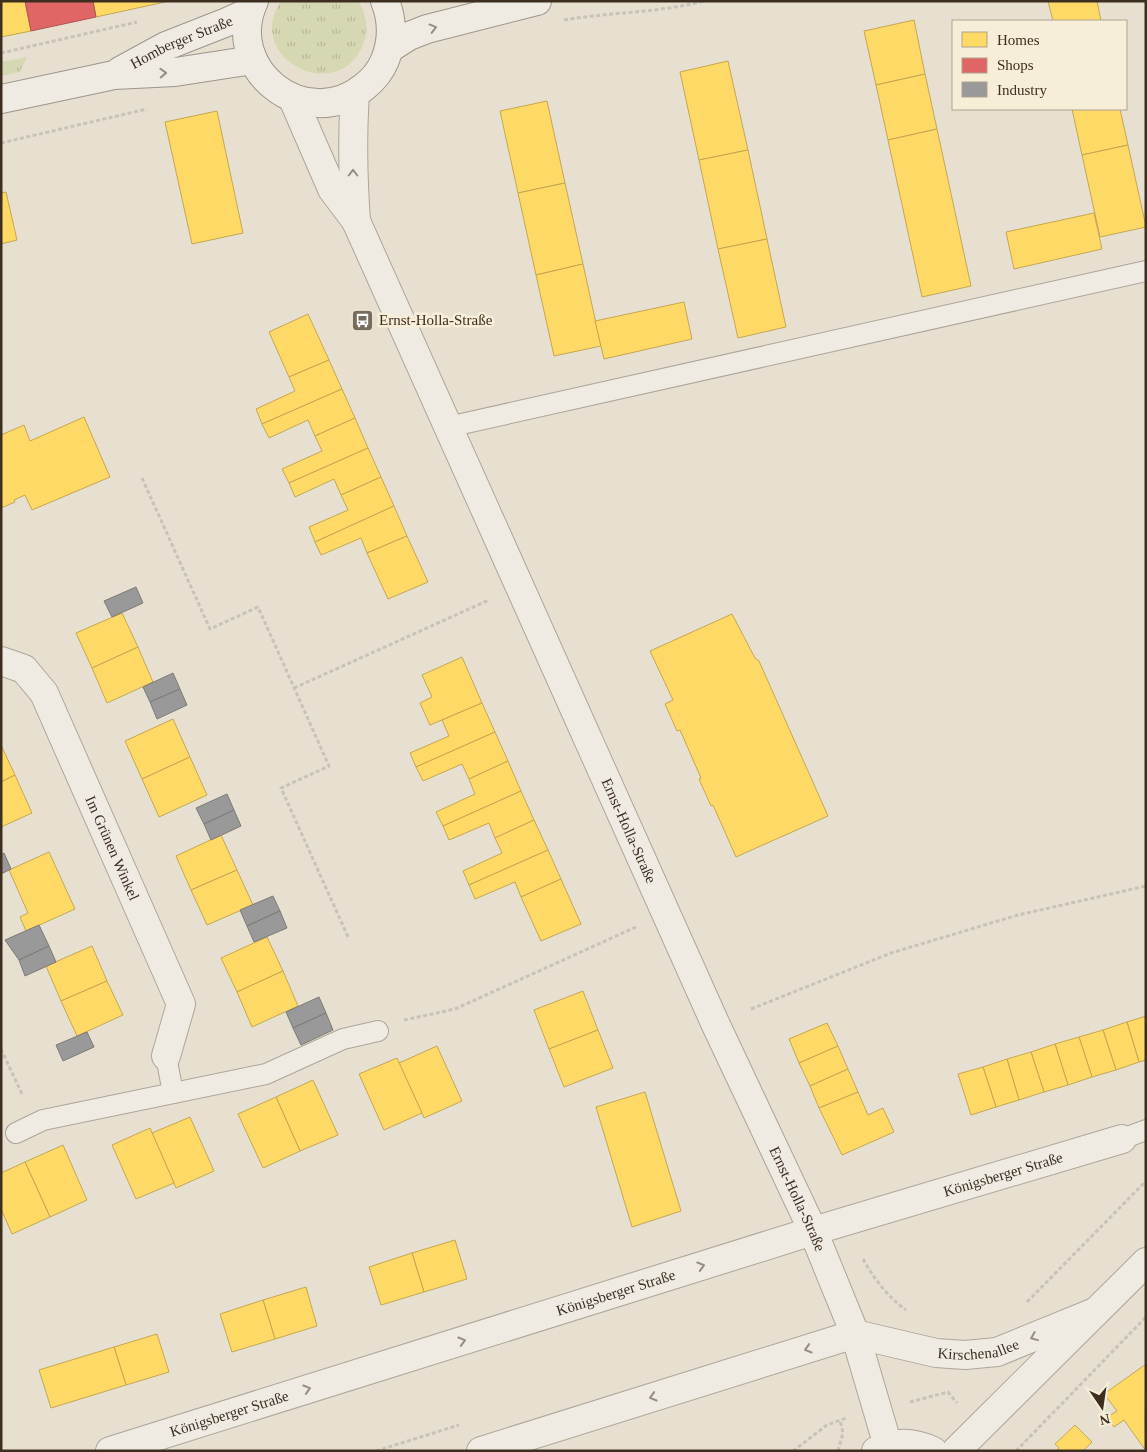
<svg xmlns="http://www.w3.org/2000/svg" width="1147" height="1452" viewBox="0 0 1147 1452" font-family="'Times New Roman',serif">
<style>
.grass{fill:url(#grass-tufts)}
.homes{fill:#ffd966;stroke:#c5a651}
.shops{fill:#e06666;stroke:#af5551}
.industry{fill:#999;stroke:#7d7975}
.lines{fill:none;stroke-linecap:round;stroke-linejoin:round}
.lane-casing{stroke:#ada599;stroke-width:22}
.street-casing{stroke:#ada599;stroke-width:30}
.secondary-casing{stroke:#9c958a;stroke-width:30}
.path{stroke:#c8c2b9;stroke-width:3;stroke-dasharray:4 2.5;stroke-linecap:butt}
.lane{stroke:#efebe3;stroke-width:20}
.street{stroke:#efebe3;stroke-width:28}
.secondary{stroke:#efebe3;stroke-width:28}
.oneway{stroke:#968c82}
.labels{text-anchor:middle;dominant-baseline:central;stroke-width:5;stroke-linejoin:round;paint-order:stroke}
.street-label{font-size:15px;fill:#3d2e20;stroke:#f7eed8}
.poi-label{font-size:15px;fill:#3d2e20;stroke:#f7eed8;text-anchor:start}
</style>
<defs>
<pattern id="grass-tufts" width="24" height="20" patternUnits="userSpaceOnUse" patternTransform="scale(1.25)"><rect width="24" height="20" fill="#d6d7b3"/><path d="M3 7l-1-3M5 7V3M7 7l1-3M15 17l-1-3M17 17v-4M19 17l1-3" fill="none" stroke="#b9b99a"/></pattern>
</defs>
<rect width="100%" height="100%" fill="#e7e0d1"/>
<g class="grass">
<path d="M281,1H358C366,13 369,28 364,42C341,108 242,59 281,1Z"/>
<path d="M27,57L20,72L1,76V62Z"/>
</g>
<g class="homes">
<path d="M1,1H25L31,31L1,37Z"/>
<path d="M93,1H165V2L96,17Z"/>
<path d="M1048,1H1097L1101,21H1053Z"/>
<path d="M914,20L925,74L876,85L864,31Z"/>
<path d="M728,61L748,150L699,160L680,72Z"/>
<path d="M925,74L937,129L888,140L876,85Z"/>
<path d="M547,101L565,183L518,193L500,111Z"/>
<path d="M1072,109H1120L1128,145L1082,155Z"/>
<path d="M217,111L243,233L192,244L165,122Z"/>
<path d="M937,129L971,286L922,297L888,140Z"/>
<path d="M1128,145L1146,227L1100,237L1082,155Z"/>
<path d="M748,150L767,239L718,249L699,160Z"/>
<path d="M565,183L583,264L536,275L518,193Z"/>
<path d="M6,192L17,240L1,244V193Z"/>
<path d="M1094,213L1102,249L1014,269L1006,232Z"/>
<path d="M767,239L786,327L738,338L718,249Z"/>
<path d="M583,264L601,346L554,356L536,275Z"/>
<path d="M684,302L692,339L604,359L595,321Z"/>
<path d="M308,314L329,360L289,377L269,332Z"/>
<path d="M329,360L342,389L262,424L256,409L295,391L289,377Z"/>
<path d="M342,389L355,418L315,436L308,420L269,438L262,424Z"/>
<path d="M84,417L110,477L32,510L25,495L14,500L15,502L1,508V435L24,425L30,441Z"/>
<path d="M355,418L368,448L289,483L282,469L322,451L315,436Z"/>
<path d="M368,448L381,477L341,495L334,479L295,497L289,483Z"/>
<path d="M381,477L394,506L315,542L309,527L348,510L341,495Z"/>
<path d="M394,506L407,536L367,553L361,538L321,555L315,542Z"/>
<path d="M407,536L428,582L388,599L367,553Z"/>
<path d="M122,613L138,647L92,668L76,633Z"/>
<path d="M732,614L755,658L759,661L828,816L736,857L713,805L711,806L699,779L701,778L680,730L677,731L665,704L673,700L650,651Z"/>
<path d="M138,647L153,682L107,703L92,668Z"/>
<path d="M462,657L482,703L430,725L420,703L432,697L422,675Z"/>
<path d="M482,703L495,732L416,767L410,753L449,736L442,720Z"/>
<path d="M173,719L190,757L142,779L125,741Z"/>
<path d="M495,732L508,761L469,779L462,764L423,781L416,767Z"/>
<path d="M1,745L15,775L1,782Z"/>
<path d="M190,757L207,795L159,817L142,779Z"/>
<path d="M508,761L521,791L443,826L436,812L475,794L469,779Z"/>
<path d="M15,775L32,813L1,827V782Z"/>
<path d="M521,791L534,820L495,838L489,823L449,840L443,826Z"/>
<path d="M534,820L548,850L469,885L463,871L502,853L495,838Z"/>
<path d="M221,835L237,870L191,890L176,856Z"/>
<path d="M548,850L561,879L521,897L515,882L475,899L469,885Z"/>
<path d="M49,852L75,909L26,931L20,917L28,913L9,870Z"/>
<path d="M237,870L253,905L207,925L191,890Z"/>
<path d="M561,879L581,924L541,941L521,897Z"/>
<path d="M267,937L283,971L237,992L221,958Z"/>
<path d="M92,946L107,981L61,1001L46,966Z"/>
<path d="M283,971L298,1006L252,1027L237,992Z"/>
<path d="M107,981L123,1015L77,1036L61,1001Z"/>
<path d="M583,991L598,1030L549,1049L534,1010Z"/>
<path d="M1146,1016V1060L1139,1062L1127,1022Z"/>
<path d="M1127,1022L1139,1062L1116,1070L1103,1030Z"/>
<path d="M827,1023L838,1046L799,1063L789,1039Z"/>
<path d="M598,1030L613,1068L564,1087L549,1049Z"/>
<path d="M1103,1030L1116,1070L1092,1077L1079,1037Z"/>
<path d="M1079,1037L1092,1077L1068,1085L1055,1044Z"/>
<path d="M1055,1044L1068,1085L1044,1092L1031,1052Z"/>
<path d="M437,1046L462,1101L424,1118L399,1063Z"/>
<path d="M838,1046L848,1069L810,1086L799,1063Z"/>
<path d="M1031,1052L1044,1092L1019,1100L1007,1059Z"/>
<path d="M397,1058L422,1113L384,1130L359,1074Z"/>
<path d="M1007,1059L1019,1100L996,1107L983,1067Z"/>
<path d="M983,1067L996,1107L971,1115L958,1074Z"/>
<path d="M848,1069L858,1092L819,1108L810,1086Z"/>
<path d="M313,1080L338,1135L300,1151L276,1097Z"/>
<path d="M645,1092L681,1211L632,1227L596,1107Z"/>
<path d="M858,1092L868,1115L883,1108L894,1132L842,1155L819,1108Z"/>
<path d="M276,1097L300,1151L263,1168L238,1114Z"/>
<path d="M190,1117L214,1171L176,1188L152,1133Z"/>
<path d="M150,1128L174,1183L136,1199L112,1145Z"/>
<path d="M63,1145L87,1200L50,1217L25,1162Z"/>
<path d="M25,1162L50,1217L12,1234L1,1209V1173Z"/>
<path d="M455,1240L467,1279L424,1292L412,1253Z"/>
<path d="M412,1253L424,1292L381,1305L369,1267Z"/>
<path d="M306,1287L317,1326L275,1339L263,1300Z"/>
<path d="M263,1300L275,1339L232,1352L220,1314Z"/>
<path d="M157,1334L169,1372L126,1385L114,1347Z"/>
<path d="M114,1347L126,1385L51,1408L39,1370Z"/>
<path d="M1146,1364L1145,1424L1146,1451L1124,1420L1114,1427L1107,1417L1117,1411L1104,1394Z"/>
<path d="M1075,1425L1092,1442L1083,1451H1056L1059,1448L1055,1444Z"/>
</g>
<path class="shops" d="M25,1H93L96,17L31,31Z"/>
<g class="industry">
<path d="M136,587L143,603L112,617L104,601Z"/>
<path d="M173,673L180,689L150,702L143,687Z"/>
<path d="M180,689L187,705L157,719L150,702Z"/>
<path d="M227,794L234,810L204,824L196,808Z"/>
<path d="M234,810L241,826L211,840L204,824Z"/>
<path d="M4,853L11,869L1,874V855Z"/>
<path d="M273,896L280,911L247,926L240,910Z"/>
<path d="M280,911L287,928L254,942L247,926Z"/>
<path d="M39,925L49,946L19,960L5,940Z"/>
<path d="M49,946L56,962L25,976L19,960Z"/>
<path d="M319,997L326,1013L293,1028L286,1012Z"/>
<path d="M326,1013L333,1030L301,1045L293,1028Z"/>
<path d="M87,1032L94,1047L63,1061L56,1045Z"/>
</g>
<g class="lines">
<defs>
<g id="lane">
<path d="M448,427L1146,271"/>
<path d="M166,1056L173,1093"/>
<path d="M16,1133L43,1120L266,1074L343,1039L378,1031"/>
<path d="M1122,1139L1146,1130"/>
</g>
<g id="street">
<path d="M355,94C352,137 353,179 356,221"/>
<path id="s1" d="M293,99L332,189L356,221L715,1023L813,1231L855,1334L888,1446"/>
<path id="s2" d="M1,661L24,669L44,693L181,1004L166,1056"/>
<path id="s3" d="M110,1451L813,1231L1122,1139"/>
<path id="s4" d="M481,1451L855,1334L936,1353L965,1355L997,1352L1095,1312"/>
<path d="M876,1451C895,1441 914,1442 933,1451"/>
<path d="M956,1451L1146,1262"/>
</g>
<g id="secondary">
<path d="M254,1C222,70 306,134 364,87C373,80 381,70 385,60C393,40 393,21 385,1"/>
<path d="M390,48L409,36L427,29L537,1"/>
<path id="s5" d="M120,71L166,46L227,22L249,12"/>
<path d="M1,99L114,75L175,72L253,60"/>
</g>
</defs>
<use href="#lane" class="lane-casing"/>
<use href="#street" class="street-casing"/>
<use href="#secondary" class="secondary-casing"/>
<g class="path">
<path d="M564,20C610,12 659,13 704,1"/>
<path d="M1,53L137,22"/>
<path d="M1,143L147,109"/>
<path d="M142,478L210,629L258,607L329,766L281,788L349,939"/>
<path d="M294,688L489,600"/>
<path d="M751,1009L891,953L1018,915L1146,886"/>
<path d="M404,1020L455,1009L636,927"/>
<path d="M1,1049L23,1096"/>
<path d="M863,1259C875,1280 887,1296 906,1310"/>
<path d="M1027,1302L1146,1181"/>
<path d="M910,1402L948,1392L957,1403"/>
<path d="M376,1451L459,1425"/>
<path d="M793,1451L827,1425L846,1418"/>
<path d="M838,1451L843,1433L840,1420"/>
<path d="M1016,1451L1146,1317"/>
</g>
<use href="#lane" class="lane"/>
<use href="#street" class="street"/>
<use href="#secondary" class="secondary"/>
</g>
<defs><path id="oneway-chevron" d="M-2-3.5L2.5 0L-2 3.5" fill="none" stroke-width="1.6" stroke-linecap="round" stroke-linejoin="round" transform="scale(1.25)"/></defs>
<g class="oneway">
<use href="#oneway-chevron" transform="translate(433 28) rotate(-15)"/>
<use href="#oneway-chevron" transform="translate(163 73) rotate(-2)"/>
<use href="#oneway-chevron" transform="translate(353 173) rotate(-90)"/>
<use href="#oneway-chevron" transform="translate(701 1266) rotate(-17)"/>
<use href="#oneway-chevron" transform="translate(1034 1337) rotate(158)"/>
<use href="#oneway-chevron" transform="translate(462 1341) rotate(-17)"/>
<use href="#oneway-chevron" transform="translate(808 1349) rotate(163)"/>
<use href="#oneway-chevron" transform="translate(307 1389) rotate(-17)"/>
<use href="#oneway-chevron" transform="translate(653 1397) rotate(163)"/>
</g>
<defs>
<symbol id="bus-square" viewBox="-11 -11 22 22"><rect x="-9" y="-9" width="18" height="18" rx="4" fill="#786c5e" stroke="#f7eed8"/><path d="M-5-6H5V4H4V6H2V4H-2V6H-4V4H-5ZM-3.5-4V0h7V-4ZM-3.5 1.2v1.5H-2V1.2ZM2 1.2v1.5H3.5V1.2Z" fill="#fff"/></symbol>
</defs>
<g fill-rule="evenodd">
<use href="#bus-square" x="350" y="308" width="25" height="25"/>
</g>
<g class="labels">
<g class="street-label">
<text stroke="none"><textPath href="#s5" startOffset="68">Homberger Straße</textPath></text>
<text stroke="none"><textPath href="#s1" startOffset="806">Ernst-Holla-Straße</textPath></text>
<text stroke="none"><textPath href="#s2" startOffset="225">Im Grünen Winkel</textPath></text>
<text stroke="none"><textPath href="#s3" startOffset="935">Königsberger Straße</textPath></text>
<text stroke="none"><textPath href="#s1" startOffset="1211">Ernst-Holla-Straße</textPath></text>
<text stroke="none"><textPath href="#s3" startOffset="530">Königsberger Straße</textPath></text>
<text stroke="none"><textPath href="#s4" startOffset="518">Kirschenallee</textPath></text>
<text stroke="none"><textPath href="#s3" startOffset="125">Königsberger Straße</textPath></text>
</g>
<g class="poi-label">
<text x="379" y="320">Ernst-Holla-Straße</text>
</g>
</g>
<rect width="1147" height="1452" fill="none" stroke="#3d2e20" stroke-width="5"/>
<rect x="952" y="20" width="175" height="90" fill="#f7eed8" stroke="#ada18e"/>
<rect x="962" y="32" width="25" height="15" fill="#ffd966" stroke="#ada18e"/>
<text x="997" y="45" font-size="15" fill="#3d2e20">Homes</text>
<rect x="962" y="58" width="25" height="15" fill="#e06666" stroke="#ada18e"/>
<text x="997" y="70" font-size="15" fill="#3d2e20">Shops</text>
<rect x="962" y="82" width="25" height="15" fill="#999999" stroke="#ada18e"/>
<text x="997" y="95" font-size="15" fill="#3d2e20">Industry</text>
<g transform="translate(1102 1407) rotate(167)" stroke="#f7eed8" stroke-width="4" paint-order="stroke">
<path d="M0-4L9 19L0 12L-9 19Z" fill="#3d2e20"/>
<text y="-8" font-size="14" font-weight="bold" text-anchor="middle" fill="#3d2e20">N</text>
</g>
</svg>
